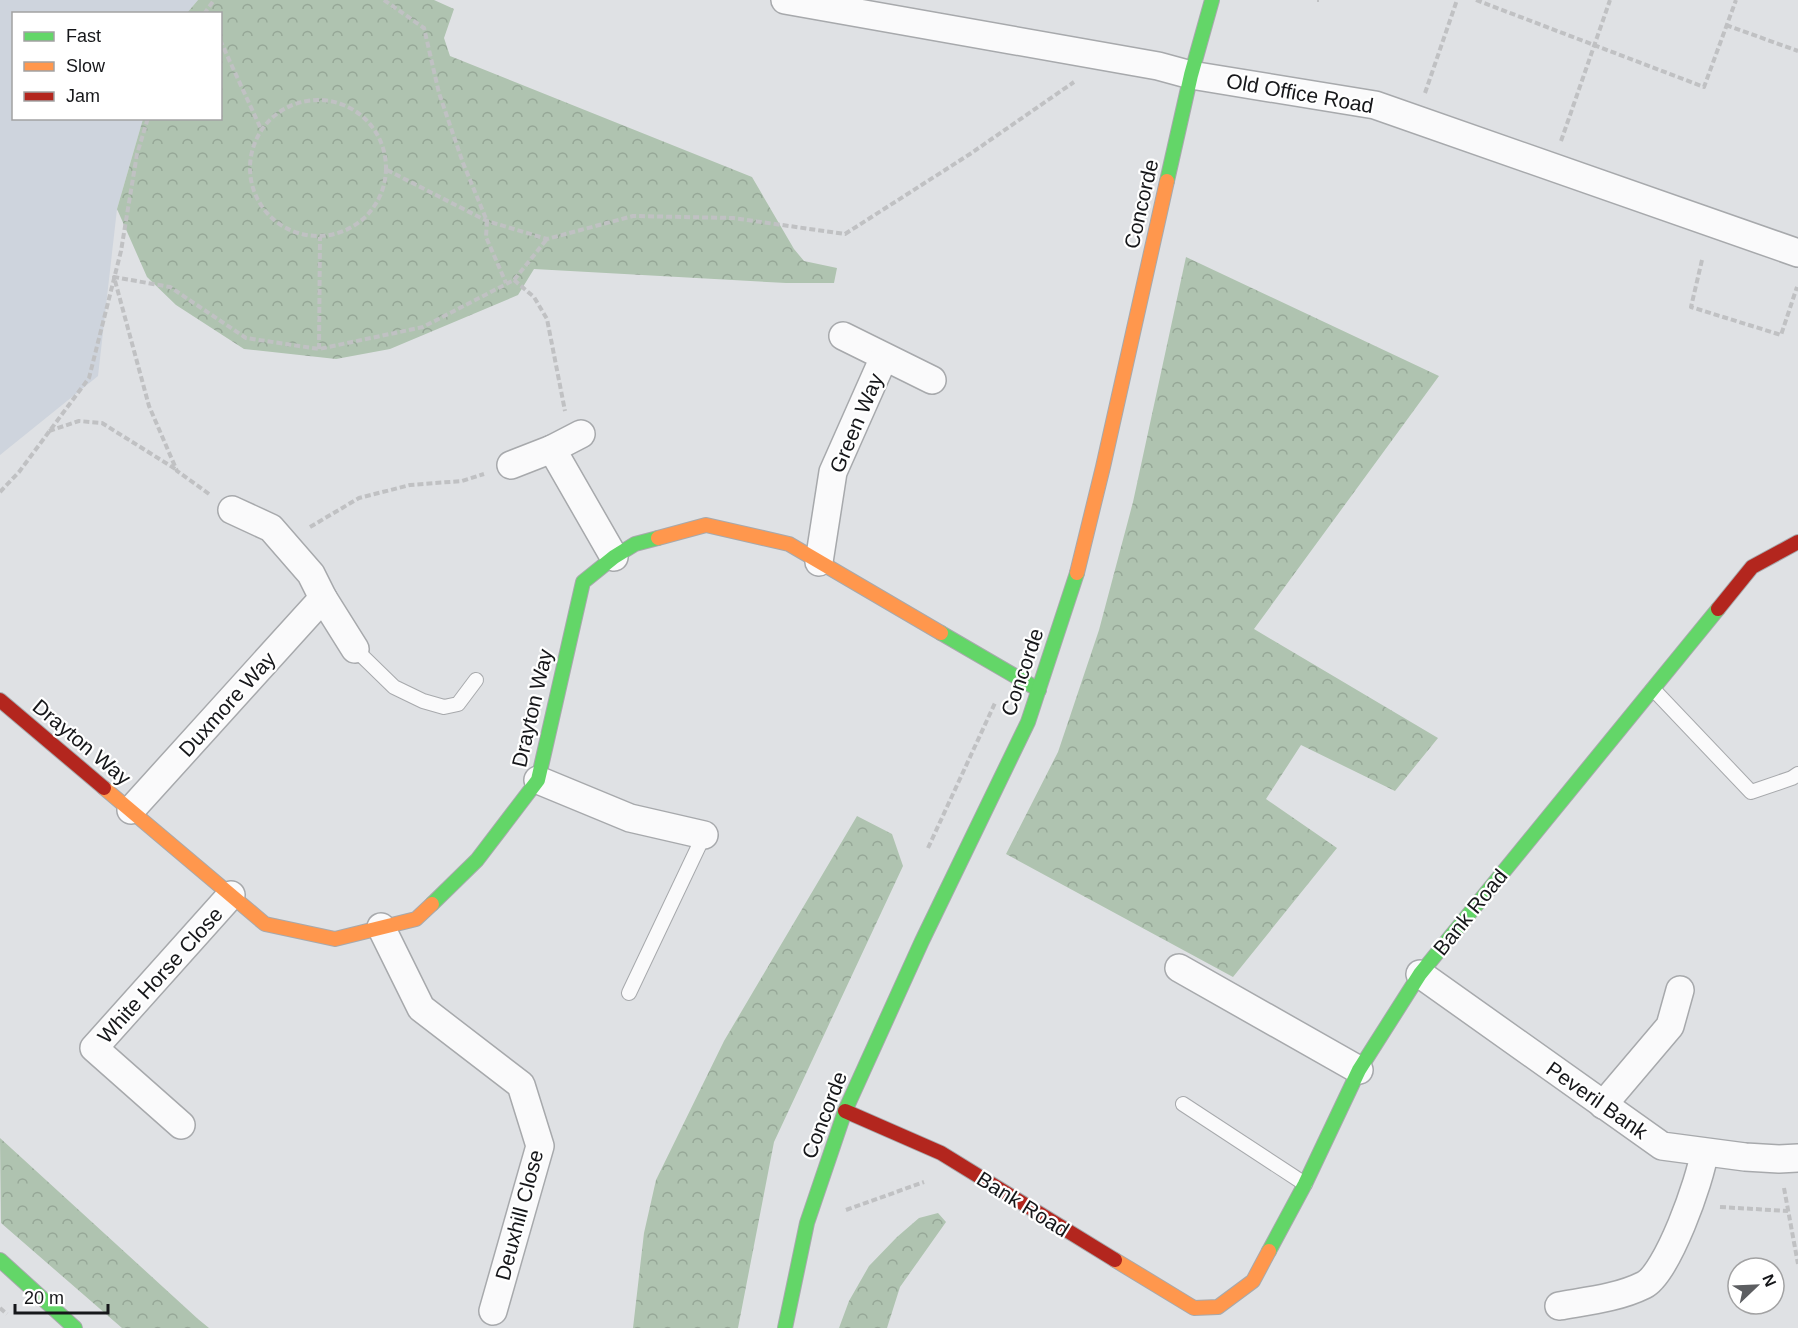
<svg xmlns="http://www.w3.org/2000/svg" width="1798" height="1328" viewBox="0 0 1798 1328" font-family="Helvetica,sans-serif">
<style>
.built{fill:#ced4dd}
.forest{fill:url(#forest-crowns)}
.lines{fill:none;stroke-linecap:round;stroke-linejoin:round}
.lane-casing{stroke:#a7a9ac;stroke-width:16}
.street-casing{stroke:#a7a9ac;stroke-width:30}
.fast-casing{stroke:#a7a9ac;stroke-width:16}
.slow-casing{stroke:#a7a9ac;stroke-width:16}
.jam-casing{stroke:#a7a9ac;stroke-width:16}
.path{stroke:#c0c1c3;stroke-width:4;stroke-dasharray:6 3;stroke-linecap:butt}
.lane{stroke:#fafafb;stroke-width:14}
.street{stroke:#fafafb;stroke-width:27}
.fast{stroke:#63d668;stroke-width:14}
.slow{stroke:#ff974d;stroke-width:14}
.jam{stroke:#b3261e;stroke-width:14}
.labels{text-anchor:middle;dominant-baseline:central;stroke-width:4.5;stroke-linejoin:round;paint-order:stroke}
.street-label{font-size:21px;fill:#16171a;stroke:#fff}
</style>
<defs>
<pattern id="forest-crowns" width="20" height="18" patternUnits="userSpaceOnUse" patternTransform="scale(1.5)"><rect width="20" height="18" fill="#afc3b0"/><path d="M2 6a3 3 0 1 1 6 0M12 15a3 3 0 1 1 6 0" fill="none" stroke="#96a797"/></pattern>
</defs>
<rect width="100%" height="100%" fill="#dfe1e4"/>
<path class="built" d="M0,0H198L187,13L14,14V118L143,119L117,209L98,376L0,455Z"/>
<g class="forest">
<path d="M198,0H434L454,9L444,38L450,56L752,177L794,249L804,261L837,268L834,283H786L534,269L518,295L390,349L336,359L244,349L176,305L147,277L117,209L143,119L220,118V14L187,13Z"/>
<path d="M1186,257L1439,376L1254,629L1438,738L1395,791L1301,745L1266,799L1337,848L1233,977L1006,854L1058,752L1099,630L1133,502Z"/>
<path d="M857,816L892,834L903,866L774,1142L738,1328H633L644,1233L656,1180L724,1041Z"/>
<path d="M0,1138L198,1319L209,1328H122L1,1223Z"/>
<path d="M938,1213L946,1222L900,1287L887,1328H839L849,1301L869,1266L897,1237L919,1218Z"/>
</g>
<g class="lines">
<defs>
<g id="lane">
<path d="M355,649L394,687L423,701L444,707L458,704L476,680"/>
<path d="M1653,689L1751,792L1792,778L1798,774"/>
<path d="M629,993L704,835"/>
<path d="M1183,1104L1305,1184"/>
</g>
<g id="street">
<path d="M785,0L1158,66L1191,75L1375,105L1798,253"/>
<path d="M843,336L932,380"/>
<path d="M552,449L614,557"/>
<path d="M511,465L552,449L581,434"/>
<path d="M232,510L271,528L311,574L323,598L355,649"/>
<path d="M819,562L833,472L884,357"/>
<path d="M538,780L630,818L704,835"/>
<path d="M131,810L323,598"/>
<path d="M381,927L421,1008L521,1085L540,1146L493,1311"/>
<path d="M1179,968L1359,1070"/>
<path d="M1420,974L1662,1146L1745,1157L1779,1159L1798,1158"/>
<path d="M1603,1105L1670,1026L1680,990"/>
<path d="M181,1125L94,1048L231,895"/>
<path d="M1559,1306C1587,1301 1618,1298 1644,1285C1667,1274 1701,1179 1704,1153"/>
</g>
<g id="fast">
<path d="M1167,181L1191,75L1212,0"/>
<path d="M941,633L1039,690"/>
<path d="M432,904L477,860L538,780L583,582L614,557L635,544L658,538"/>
<path d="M1269,1251L1305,1184L1359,1070L1420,974L1718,609"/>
<path d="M0,1260L75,1328"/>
<path d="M785,1328L807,1223L845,1111L922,941L1028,722L1077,573"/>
</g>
<g id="slow">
<path d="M658,538L706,525L789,544L941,633"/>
<path d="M1077,573L1103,467L1167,181"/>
<path d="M104,788L265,924L335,939L416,919L432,904"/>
<path d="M1115,1260L1194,1308L1218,1307L1253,1281L1269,1251"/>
</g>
<g id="jam">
<path d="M1718,609L1752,567L1798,542"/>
<path d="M0,700L104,788"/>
<path d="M845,1111L941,1153L1115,1260"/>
</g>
</defs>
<use href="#lane" class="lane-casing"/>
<use href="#street" class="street-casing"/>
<use href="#fast" class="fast-casing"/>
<use href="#slow" class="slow-casing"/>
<use href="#jam" class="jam-casing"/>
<g class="path">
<path d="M384,0L424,28L439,93L463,163L487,221L486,237L506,283"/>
<path d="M1317,0H1319"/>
<path d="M1476,0L1704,87L1736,0"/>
<path d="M204,14L214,0"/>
<path d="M1726,25L1798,51"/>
<path d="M220,40L261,129"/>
<path d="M1425,93L1457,0"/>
<circle cx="318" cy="168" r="68"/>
<path d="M1561,141L1610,0"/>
<path d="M387,170L487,221L547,239L633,216L733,218L845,234L970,154L1074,82"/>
<path d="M1702,260L1691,307L1781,335L1797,287"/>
<path d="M514,280L534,297L547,319L565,411"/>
<path d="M319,349L320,237"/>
<path d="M49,431L79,421L102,423L177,470"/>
<path d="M0,492L19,472L89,378L121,251L137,154L148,118"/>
<path d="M209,494L177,471L149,406L114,277L170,287L246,338L319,349L423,327L514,280L547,239"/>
<path d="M310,527L359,498L410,485L462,481L484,474"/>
<path d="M928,848L995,703"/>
<path d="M1784,1188L1798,1264"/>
<path d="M1720,1207L1788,1211"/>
<path d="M846,1210L924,1182"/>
<path d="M0,1308L7,1314"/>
</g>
<use href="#lane" class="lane"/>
<use href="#street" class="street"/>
<use href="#fast" class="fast"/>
<use href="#slow" class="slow"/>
<use href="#jam" class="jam"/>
</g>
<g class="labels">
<g class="street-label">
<text transform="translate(1300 93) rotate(10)">Old Office Road</text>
<text transform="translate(1141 204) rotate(-77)">Concorde</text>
<text transform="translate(856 423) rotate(-67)">Green Way</text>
<text transform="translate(1022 672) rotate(-71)">Concorde</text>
<text transform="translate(227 704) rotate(-48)">Duxmore Way</text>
<text transform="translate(532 708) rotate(-77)">Drayton Way</text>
<text transform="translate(82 742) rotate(40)">Drayton Way</text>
<text transform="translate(1470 912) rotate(-51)">Bank Road</text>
<text transform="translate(160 975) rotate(-48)">White Horse Close</text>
<text transform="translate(1597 1100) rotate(35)">Peveril Bank</text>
<text transform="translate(824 1115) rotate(-69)">Concorde</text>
<text transform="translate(1023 1204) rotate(32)">Bank Road</text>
<text transform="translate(519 1215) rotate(-75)">Deuxhill Close</text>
</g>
</g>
<rect x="12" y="12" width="210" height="108" fill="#ffffff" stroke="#a2a2a3" stroke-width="1.5"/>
<rect x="24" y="32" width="30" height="9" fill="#63d668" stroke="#a2a2a3" stroke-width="1.5"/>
<text x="66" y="42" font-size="18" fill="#16171a">Fast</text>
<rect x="24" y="62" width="30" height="9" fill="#ff974d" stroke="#a2a2a3" stroke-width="1.5"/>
<text x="66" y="72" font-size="18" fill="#16171a">Slow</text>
<rect x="24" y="92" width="30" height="9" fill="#b3261e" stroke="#a2a2a3" stroke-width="1.5"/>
<text x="66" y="102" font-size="18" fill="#16171a">Jam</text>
<g transform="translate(1756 1286) rotate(67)"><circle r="28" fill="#ffffff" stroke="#a2a2a3" stroke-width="1.5"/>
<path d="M0-4.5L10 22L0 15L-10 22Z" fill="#5c5e61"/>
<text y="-9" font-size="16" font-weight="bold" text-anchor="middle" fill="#16171a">N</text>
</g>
<path d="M15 1304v9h93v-9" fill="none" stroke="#16171a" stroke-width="3"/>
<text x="24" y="1304" font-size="18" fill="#16171a" stroke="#ffffff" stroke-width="4.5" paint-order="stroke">20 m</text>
</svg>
